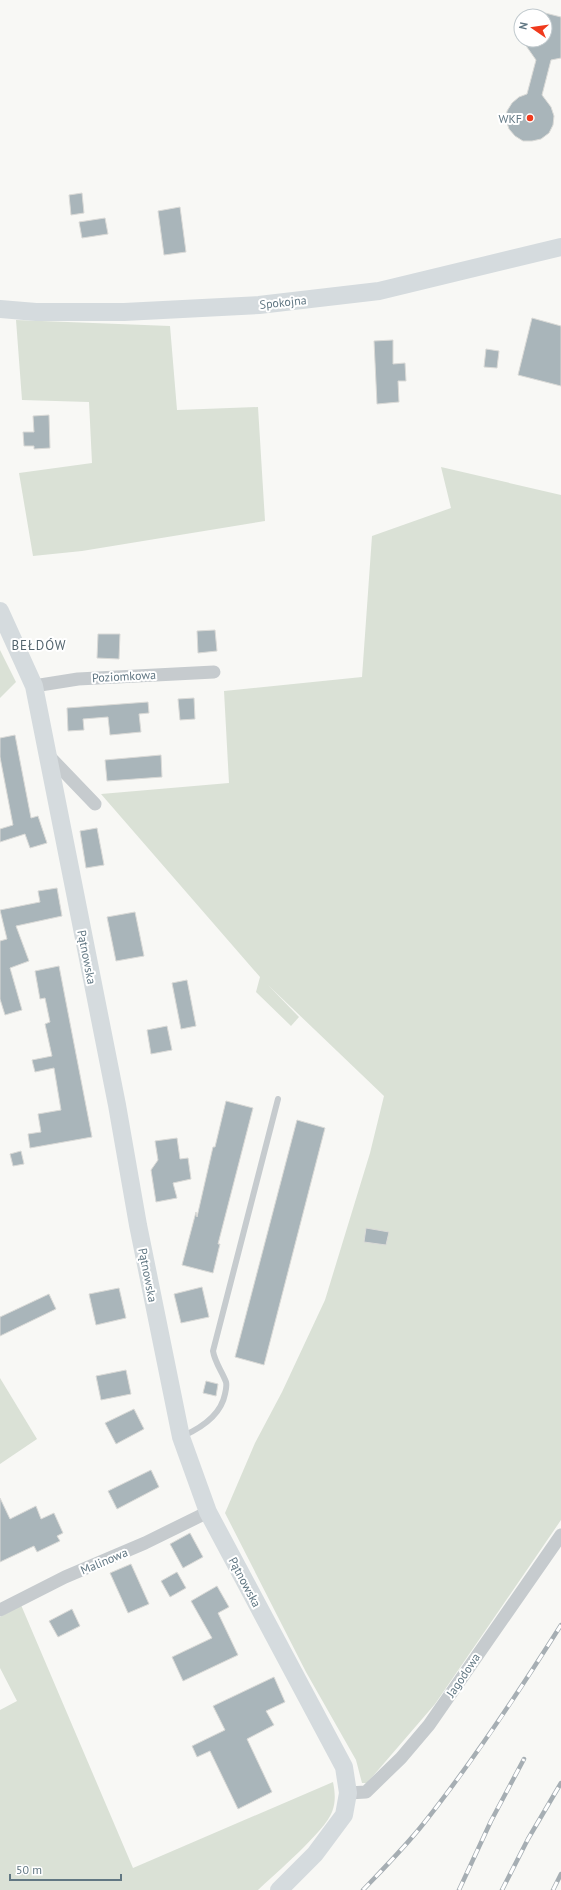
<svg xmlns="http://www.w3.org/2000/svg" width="561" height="1890" viewBox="0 0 561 1890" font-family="'PT Sans',sans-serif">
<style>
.green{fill:#dae1d6}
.building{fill:#a9b5ba;stroke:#dadad7}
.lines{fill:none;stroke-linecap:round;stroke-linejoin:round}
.lane{stroke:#c6cbce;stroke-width:6}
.street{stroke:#c6cbce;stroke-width:13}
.secondary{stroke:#d5dbde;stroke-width:18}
.rail-casing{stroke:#a6aeb3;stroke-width:4.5}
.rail{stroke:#fff;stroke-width:3;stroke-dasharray:9;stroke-linecap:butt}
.poi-dot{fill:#f03a1d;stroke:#fff;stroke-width:1.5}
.labels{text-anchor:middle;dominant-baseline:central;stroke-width:4;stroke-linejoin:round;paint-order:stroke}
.poi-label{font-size:12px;fill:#617783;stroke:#fff;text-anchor:end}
.street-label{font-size:12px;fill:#617783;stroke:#fff}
.neighbourhood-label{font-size:13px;letter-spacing:1px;fill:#53646d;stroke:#fff}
</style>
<rect width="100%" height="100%" fill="#f8f8f5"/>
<g class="green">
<path d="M16,320L170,326L177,410L258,407L265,521L82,551L33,556L19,473L92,463L89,402L22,400Z"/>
<path d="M441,467L561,495V1520L435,1704L367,1783H362L356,1760L306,1672L225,1513L255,1443L282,1392L325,1300L370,1153L384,1096L268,985L299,1017L291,1026L256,992L260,977L101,794L229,783L224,691L362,677L372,536L451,508Z"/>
<path d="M0,650L16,682L0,698Z"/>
<path d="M0,1378L37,1439L0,1464Z"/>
<path d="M21,1605L133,1868L333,1782C335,1792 336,1802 332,1812C325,1831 275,1874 258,1890H0V1710L17,1701L0,1668V1617Z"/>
</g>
<g class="building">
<path d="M545,13L561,17V58L551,60L542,95L551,107L554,116L553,125L549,133L541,139L532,141H523L515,136L509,129L506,120L507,111L512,103L519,97L527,94L536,60L522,40H545Z"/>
<path d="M82,193L84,213L71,215L69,195Z"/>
<path d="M180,207L186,252L164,255L158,211Z"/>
<path d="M105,218L108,234L82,238L79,222Z"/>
<path d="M532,318L561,326V386L518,375Z"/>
<path d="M393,340V364L405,363L406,381H398L399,402L377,404L374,341Z"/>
<path d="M486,349L499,351L497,368L484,367Z"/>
<path d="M49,415L50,448L34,449V446H24L23,432H34L33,416Z"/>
<path d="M215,630L217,651L198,653L197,631Z"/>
<path d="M98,634H120L119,659L97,658Z"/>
<path d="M194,698L195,719L180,720L178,699Z"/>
<path d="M148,702L149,713L139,714L141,732L110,735L108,717L83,719L84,730L68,731L67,708Z"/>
<path d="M15,735L31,818L38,816L47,843L30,848L25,834L0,842V829L13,825L0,757V738Z"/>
<path d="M161,755L162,777L107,781L105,760Z"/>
<path d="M97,828L104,865L86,868L80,831Z"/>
<path d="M57,888L62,916L16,926L29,961L10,968L22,1010L5,1015L0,999V941L7,939L0,910L40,902L38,891Z"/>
<path d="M135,912L144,956L116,961L107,917Z"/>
<path d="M59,966L92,1137L30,1148L28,1134L41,1132L38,1114L61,1110L54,1068L35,1072L32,1060L52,1056L45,1024L50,1022L45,998L40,999L35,971Z"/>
<path d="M187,980L196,1026L181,1029L172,983Z"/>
<path d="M167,1026L172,1050L151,1054L147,1030Z"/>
<path d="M226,1101L253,1108L218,1244H220L213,1273L182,1265L196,1212L197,1217L213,1147H215Z"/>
<path d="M297,1120L325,1128L264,1365L235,1357Z"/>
<path d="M177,1138L180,1159L188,1158L191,1179L173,1183L177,1198L156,1202L151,1170L158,1160L155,1141Z"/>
<path d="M21,1151L24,1164L13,1166L10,1154Z"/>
<path d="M366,1228L389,1232L386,1245L364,1242Z"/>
<path d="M202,1287L209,1317L181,1323L174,1294Z"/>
<path d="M119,1288L126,1318L96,1325L89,1294Z"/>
<path d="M49,1294L56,1309L0,1336V1317Z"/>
<path d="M126,1370L131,1394L101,1400L96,1376Z"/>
<path d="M206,1381L218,1384L216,1396L203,1393Z"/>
<path d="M134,1409L144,1429L116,1444L105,1423Z"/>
<path d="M151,1470L159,1487L117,1509L108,1491Z"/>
<path d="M0,1498L10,1519L36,1506L41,1519L54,1513L63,1533L57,1536L60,1541L37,1552L34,1546L0,1562Z"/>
<path d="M190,1533L203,1557L183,1568L170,1544Z"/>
<path d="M131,1564L149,1604L128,1613L110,1573Z"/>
<path d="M177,1572L186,1588L170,1597L161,1581Z"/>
<path d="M217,1586L229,1607L218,1613L238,1655L183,1681L172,1657L212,1638L191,1601Z"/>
<path d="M72,1609L80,1626L58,1637L49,1621Z"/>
<path d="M274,1677L285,1702L266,1711L274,1725L247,1739L272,1792L238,1809L210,1751L197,1757L192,1746L225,1730L213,1706Z"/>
</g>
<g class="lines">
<path class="lane" d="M183,1436C201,1428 221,1415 225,1394C226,1390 227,1386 226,1382C222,1371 215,1363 213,1351L278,1099"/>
<g class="street">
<path d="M34,686L78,679L214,672"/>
<path d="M48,755L95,804"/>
<path d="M0,1610L65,1577L145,1543L208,1512"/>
<path d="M348,1793L366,1792L401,1758L429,1725L561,1535"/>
</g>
<g class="secondary">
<path d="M0,309L36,312H124L259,305L379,291L561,247"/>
<path d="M0,611L34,686L117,1105L138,1225L181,1437L208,1512L344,1767L348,1793L344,1815L315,1854L279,1890"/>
</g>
<defs>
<g id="rail">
<path d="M363,1890C384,1868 405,1847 424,1823C474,1760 518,1693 561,1625"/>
<path d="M459,1890L491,1821L524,1759"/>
<path d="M502,1890L528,1839L561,1783"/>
<path d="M553,1890L561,1874"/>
</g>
</defs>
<use href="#rail" class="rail-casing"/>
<use href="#rail" class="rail"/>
</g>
<circle class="poi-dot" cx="530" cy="118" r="4"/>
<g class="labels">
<g class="poi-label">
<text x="522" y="118">WKF</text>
</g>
<g class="street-label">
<text transform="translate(283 302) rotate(-6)">Spokojna</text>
<text transform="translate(124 676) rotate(-3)">Poziomkowa</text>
<text transform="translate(87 957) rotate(79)">Pątnowska</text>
<text transform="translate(148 1275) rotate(79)">Pątnowska</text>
<text transform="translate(104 1561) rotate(-23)">Malinowa</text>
<text transform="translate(245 1582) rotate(62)">Pątnowska</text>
<text transform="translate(463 1675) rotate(-56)">Jagodowa</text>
</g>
<g class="neighbourhood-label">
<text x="39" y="645">BEŁDÓW</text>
</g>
</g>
<g transform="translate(533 28) rotate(283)"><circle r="19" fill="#ffffff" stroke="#c0c9cd"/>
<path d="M0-3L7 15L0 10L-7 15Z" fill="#f03a1d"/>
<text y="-6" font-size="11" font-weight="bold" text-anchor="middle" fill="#617783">N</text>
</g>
<path d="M10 1874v6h111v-6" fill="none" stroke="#617783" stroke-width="2"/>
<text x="16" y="1874" font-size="12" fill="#617783" stroke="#ffffff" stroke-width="3" paint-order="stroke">50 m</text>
</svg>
